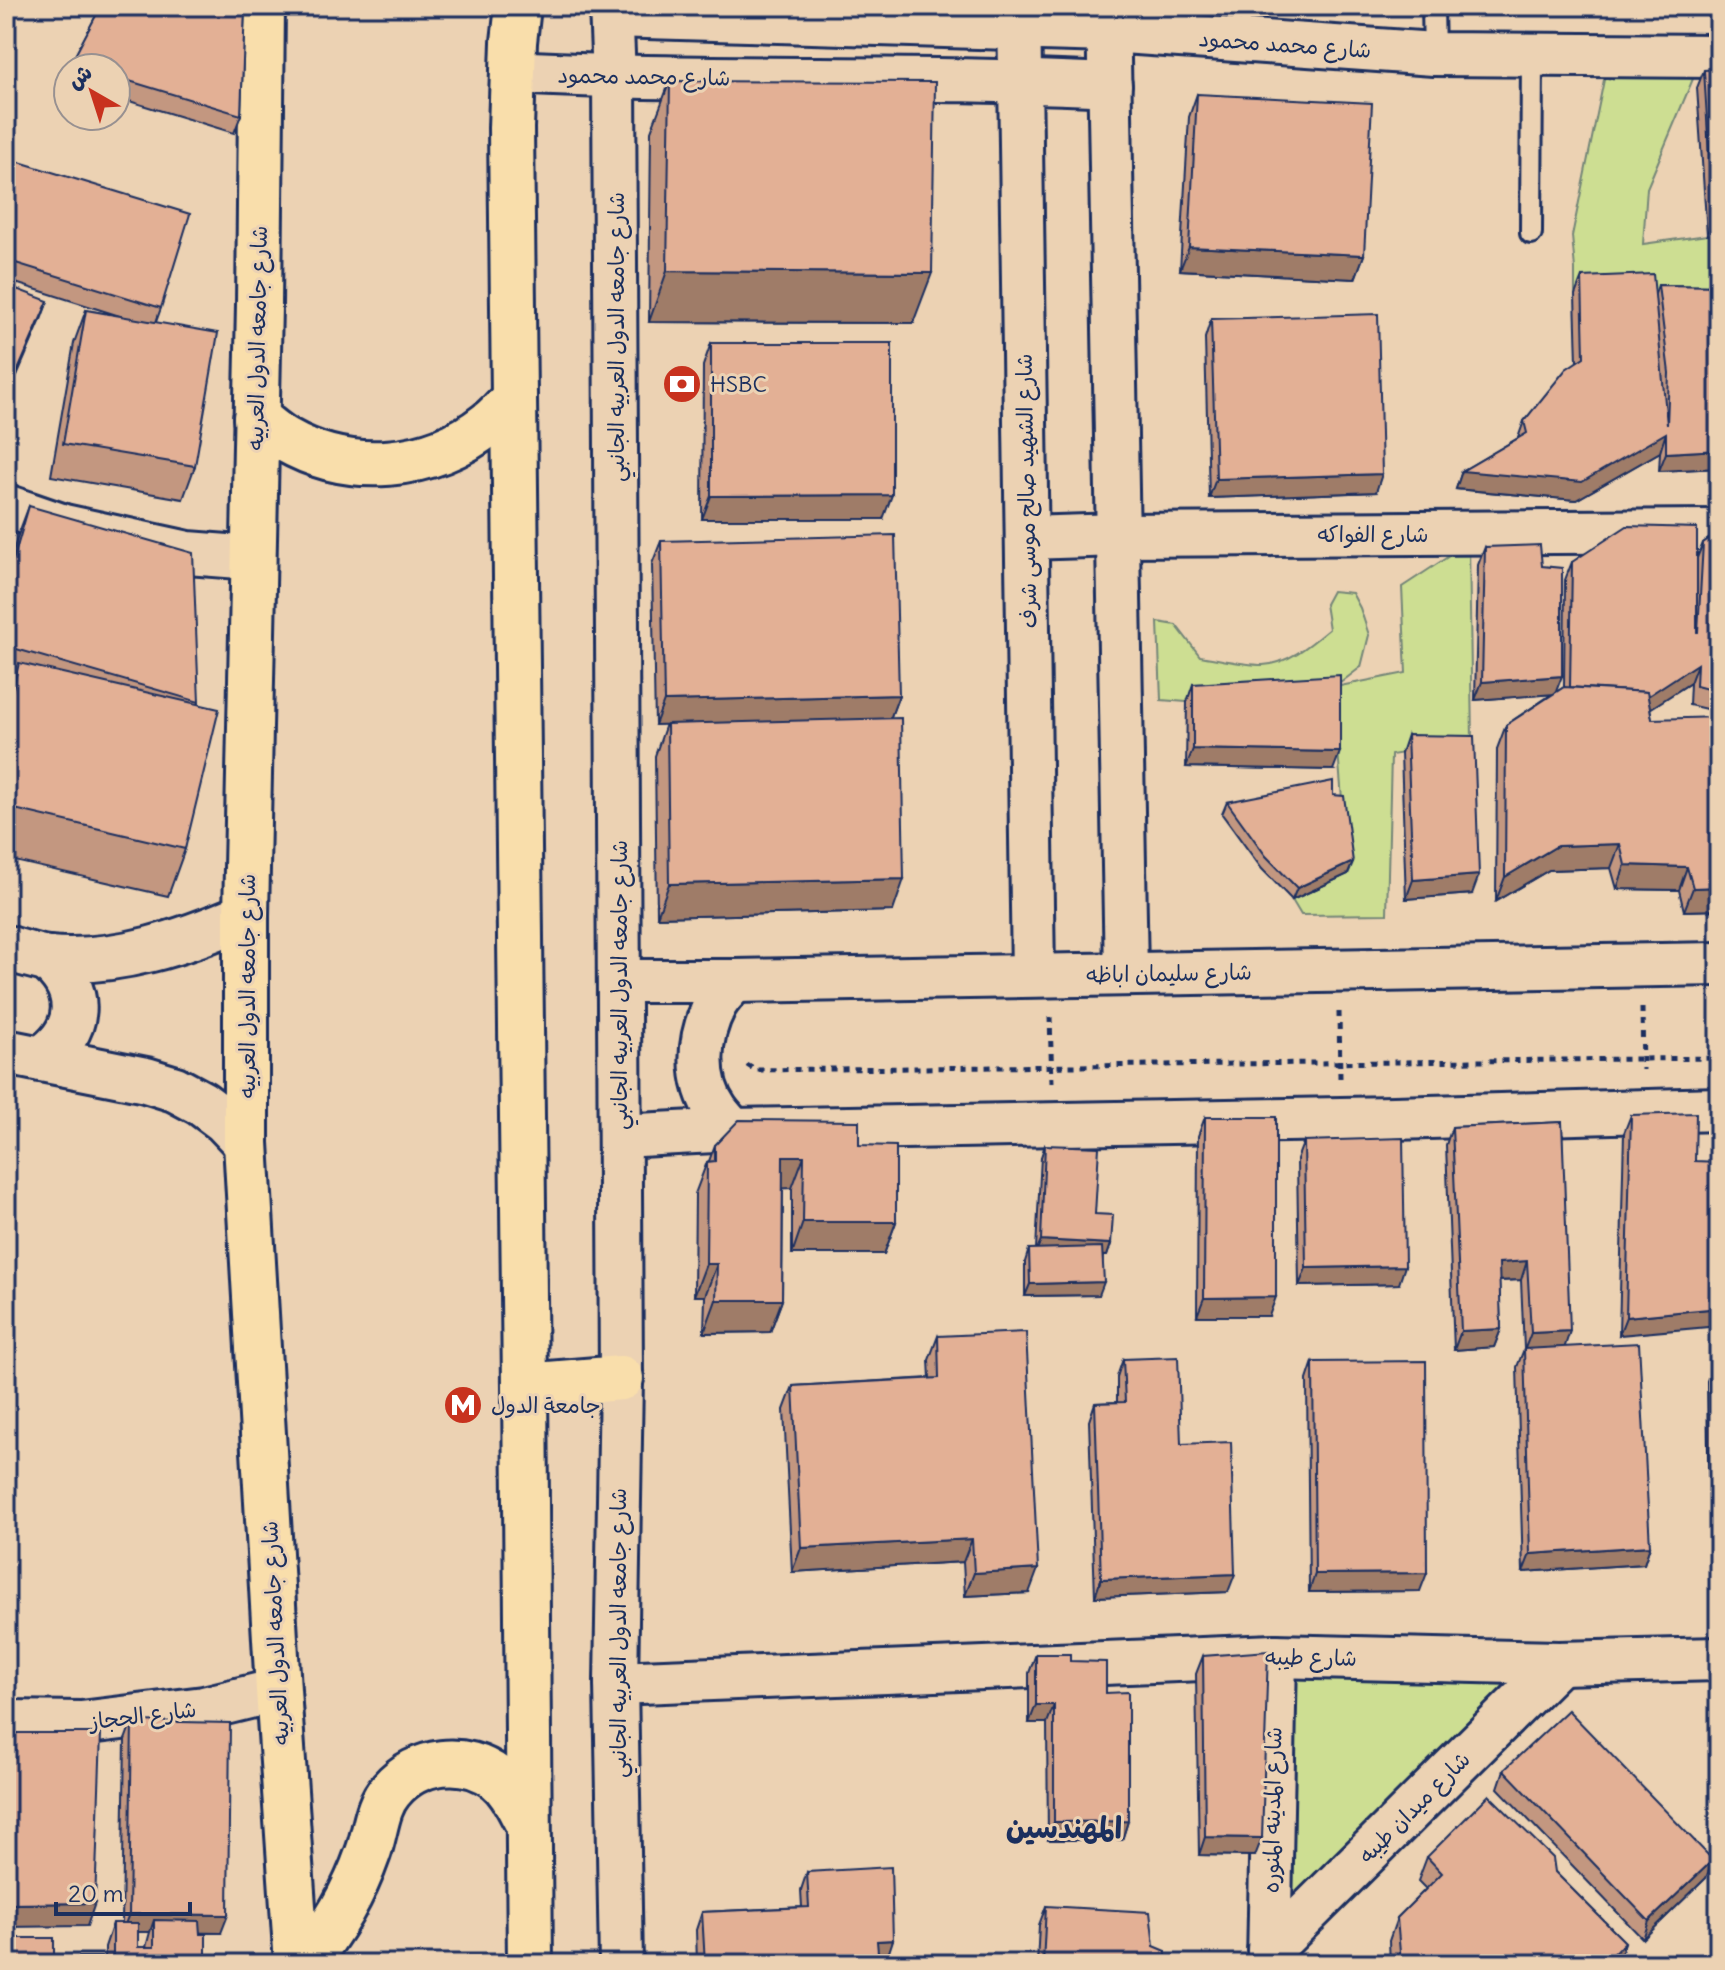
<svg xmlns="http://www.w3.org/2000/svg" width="1725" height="1970" viewBox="0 0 1725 1970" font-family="Delius,'Playpen Sans Arabic',sans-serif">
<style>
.green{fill:#cdde92;stroke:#748678;stroke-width:2}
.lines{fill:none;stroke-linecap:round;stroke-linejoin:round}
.service-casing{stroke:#1b2f5e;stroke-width:26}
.minor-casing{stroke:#1b2f5e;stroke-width:48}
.tertiary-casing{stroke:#1b2f5e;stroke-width:50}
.primary-casing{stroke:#1b2f5e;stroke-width:50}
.path{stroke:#1b2f5e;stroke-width:5;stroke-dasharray:6 6;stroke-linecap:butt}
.service{stroke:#ecd2b3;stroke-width:20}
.minor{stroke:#ecd2b3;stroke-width:42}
.tertiary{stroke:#ecd2b3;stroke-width:44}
.primary{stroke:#f9deab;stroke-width:44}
.wall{fill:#c39780;stroke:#1b2f5e;stroke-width:2;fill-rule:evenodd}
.shaded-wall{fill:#9f7b68;stroke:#1b2f5e;stroke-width:2}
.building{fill:#e3b095;stroke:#1b2f5e;stroke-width:2}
.labels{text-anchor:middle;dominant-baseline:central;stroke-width:6;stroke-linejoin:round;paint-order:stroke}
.street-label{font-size:22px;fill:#1b2f5e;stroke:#ecd2b3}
.poi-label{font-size:22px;fill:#1b2f5e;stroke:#ecd2b3;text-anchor:start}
.district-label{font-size:30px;font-weight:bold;fill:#1b2f5e;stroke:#ecd2b3}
</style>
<rect width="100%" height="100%" fill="#ecd2b3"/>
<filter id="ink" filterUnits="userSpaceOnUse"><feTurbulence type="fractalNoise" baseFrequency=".0125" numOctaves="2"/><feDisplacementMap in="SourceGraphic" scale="16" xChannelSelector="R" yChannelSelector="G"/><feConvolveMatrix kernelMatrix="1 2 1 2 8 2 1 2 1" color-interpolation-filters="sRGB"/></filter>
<g filter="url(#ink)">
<g class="green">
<path d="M1607,65L1698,67L1647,188L1643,244L1707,235H1719V302L1575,295V269L1572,236Z"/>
<path d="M1469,543L1472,742L1391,755L1387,914L1301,915L1292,900L1348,874L1333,688L1187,702L1161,700L1158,622L1176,625L1200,656C1219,659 1244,665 1263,665C1288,664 1311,644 1329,629L1325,604L1332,591L1352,593L1360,608L1369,635L1361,667L1335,687L1406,673L1402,587Z"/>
<path d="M1279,1660L1546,1667L1275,1933Z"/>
</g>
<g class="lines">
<defs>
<g id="service">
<path d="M1433,6L1434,54"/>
<path d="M1531,233L1532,55"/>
</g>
<g id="minor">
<path d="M611,6L614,77L621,1378L616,1683L621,1964"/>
<path d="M1019,6L1033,975"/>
<path d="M1108,6L1126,973"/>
<path d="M612,16L1109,31L1434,54L1719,56"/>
<path d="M513,72C712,83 911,75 1110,85"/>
<path d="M6,506L64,526L188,553L253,558"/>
<path d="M1027,538L1118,535L1719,531"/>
<path d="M619,981H735L1719,964"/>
<path d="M733,1130C728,1124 722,1118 717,1111C695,1080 698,1037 715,1005C720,996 728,988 735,981"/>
<path d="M620,1136L733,1130L1394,1118L1719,1109"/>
<path d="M616,1683L1275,1656L1559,1663L1719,1659"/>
<path d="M6,1722L81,1723L204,1708L278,1690"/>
<path d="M1269,1951L1559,1663"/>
<path d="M1269,1964L1275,1656"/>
</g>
<g id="tertiary">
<path d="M6,948C20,952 34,957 48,959C117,965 184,942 246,915"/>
<path d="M6,1052L146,1080L175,1089L201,1103L225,1121L246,1143"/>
<path d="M41,1059C82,1032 85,990 47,959"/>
</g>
<g id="primary">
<path d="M262,6L259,305L246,915V1143L278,1690L297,1964"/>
<path d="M518,6L514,42L511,128L525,1386L530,1964"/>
<path d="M256,418C266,425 275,434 286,440C349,476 430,470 488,424C497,417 506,407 514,398"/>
<path d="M525,1386L621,1378"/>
<path d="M304,1964C331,1932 354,1893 368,1853C376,1831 376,1807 391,1790C417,1759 465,1753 497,1778C512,1790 519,1808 528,1824"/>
</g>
</defs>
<use href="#service" class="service-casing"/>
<use href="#minor" class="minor-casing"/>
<use href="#tertiary" class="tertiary-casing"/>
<use href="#primary" class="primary-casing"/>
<g class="path">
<path d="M1642,1008L1643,1070"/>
<path d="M1339,1012L1340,1078"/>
<path d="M1050,1017L1052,1083"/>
<path d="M747,1065L755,1070L1719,1058"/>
</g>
<use href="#service" class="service"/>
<use href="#minor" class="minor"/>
<use href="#tertiary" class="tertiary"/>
<use href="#primary" class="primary"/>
</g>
<g class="wall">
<path d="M101,6H245L241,115L234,133L116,97V68H69Z"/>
<path d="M1704,70L1719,234L1707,235L1697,88Z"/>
<path d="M670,81L913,323L649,322L651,131Z"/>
<path d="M1197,94L1364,255L1355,279L1180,270L1189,117Z"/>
<path d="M6,158L161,308L156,322L195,466L183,499L51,476L74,343L86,310L123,317L6,280Z"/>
<path d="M1582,277L1655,294L1658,285L1719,286V468L1659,471L1660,452L1576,500L1456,489L1462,471L1518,438L1524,421L1577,362L1575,295Z"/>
<path d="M1211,319L1376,492L1209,498L1205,338Z"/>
<path d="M711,343L883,519H702L703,366Z"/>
<path d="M29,506L199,702L185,849L168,896L6,859V699L12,683L6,682V577L17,538Z"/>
<path d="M1719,532V712L1689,705L1690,683L1650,708L1652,719L1719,910L1684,911L1679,890L1617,889L1611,868L1549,870L1496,901L1497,749L1506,725L1552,694L1475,700L1478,565L1485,547L1556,692L1564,687L1565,580L1572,562L1697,558L1703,543Z"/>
<path d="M661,541L899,695L890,719L893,911L657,917L655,756L666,724L655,725L652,564Z"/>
<path d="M1193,684L1333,770L1186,767L1187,702Z"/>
<path d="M1407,735L1472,894L1406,899L1401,753Z"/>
<path d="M1333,795L1348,874L1292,900L1262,869L1222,814L1227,802Z"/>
<path d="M1631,1115L1695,1161L1619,1335L1624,1133Z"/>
<path d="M1205,1117L1269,1316H1197L1198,1136Z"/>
<path d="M1562,1122L1565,1347L1650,1546L1644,1564L1523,1572L1517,1367L1524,1349L1521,1280L1499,1281L1501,1329L1494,1347L1454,1350L1446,1145L1452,1127Z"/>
<path d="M1304,1141L1399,1284L1299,1286L1297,1159Z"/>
<path d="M715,1145H859L896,1222L884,1254H792V1188H783L782,1300L770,1332L704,1333L705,1296H694L695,1194L707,1162L709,1161Z"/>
<path d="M1045,1145L1095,1214L1111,1244L1107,1256H1103L1099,1295L1025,1296V1262L1029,1249H1036L1041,1157Z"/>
<path d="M938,1336L1029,1593L965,1596L963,1562L792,1572L784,1410L793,1386L930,1378L929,1360Z"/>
<path d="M1123,1359L1181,1444L1228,1592L1095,1597L1089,1421L1095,1403L1117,1402V1377Z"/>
<path d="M1313,1362L1420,1591L1309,1592L1307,1380Z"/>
<path d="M1719,1362V1585H1710L1707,1381L1714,1363Z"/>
<path d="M1036,1654L1070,1661L1128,1821L1122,1840H1048L1047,1723H1029V1673Z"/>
<path d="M1203,1656L1255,1856L1199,1855L1196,1674Z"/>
<path d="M132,1721L221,1933H200L206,1964L54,1957H105V1947L113,1923H122L125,1740ZM138,1932H150L146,1947H138Z"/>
<path d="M1504,1770L1706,1878L1643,1939L1498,1788Z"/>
<path d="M1427,1857L1555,1872L1625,1942L1618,1964H1390L1389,1941L1397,1918L1426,1889L1418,1881Z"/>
<path d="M807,1872L887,1958L878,1959L879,1964H697L696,1930L702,1912L802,1907L801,1890Z"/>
<path d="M1046,1906L1154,1946L1166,1964H1037L1039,1925Z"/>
</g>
<g class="shaded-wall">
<path d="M1713,216H1719V234L1707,235Z"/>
<path d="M1189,247L1364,255L1355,279L1180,270Z"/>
<path d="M667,271L932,273L913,323L649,322Z"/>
<path d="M48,301L41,320L6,401V398Z"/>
<path d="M1666,433L1660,452L1576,500L1456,489L1462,471Z"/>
<path d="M1719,450V468L1659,471L1666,453Z"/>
<path d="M1382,474L1376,492L1209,498L1216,479Z"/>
<path d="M892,495L883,519H702L711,496Z"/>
<path d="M1697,664L1690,683L1639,716L1564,711Z"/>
<path d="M1562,676L1555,694L1475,700L1482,682Z"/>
<path d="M899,695L890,719L655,725L664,701Z"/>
<path d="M1193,749L1340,752L1333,770L1186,767Z"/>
<path d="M1620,844L1611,868L1549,870L1496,901L1505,877L1557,846Z"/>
<path d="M1353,862L1348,874L1292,900L1297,888Z"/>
<path d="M1625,865L1687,867L1679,890L1617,889Z"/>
<path d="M1479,875L1472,894L1406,899L1413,880Z"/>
<path d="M904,879L893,911L657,917L669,884Z"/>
<path d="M1719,887V910L1684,911L1693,888Z"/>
<path d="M783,1156H804L792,1188L772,1189Z"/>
<path d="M803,1222H896L884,1254H792Z"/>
<path d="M1041,1240L1111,1244L1107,1256L1036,1252Z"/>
<path d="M1527,1261L1521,1280L1492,1281L1499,1263Z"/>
<path d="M706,1264H717L705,1296H694Z"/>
<path d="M1405,1266L1399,1284L1299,1286L1306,1268Z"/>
<path d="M1104,1282L1099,1295L1025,1296L1030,1284Z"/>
<path d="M1276,1297L1269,1316H1197L1204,1298Z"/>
<path d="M716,1300H782L770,1332L704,1333Z"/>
<path d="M1719,1308V1326L1619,1335L1626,1317Z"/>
<path d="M1501,1329L1494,1347L1454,1350L1461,1331Z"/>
<path d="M1570,1331L1564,1349L1524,1351L1531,1333Z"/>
<path d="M972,1539L963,1562L792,1572L801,1548Z"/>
<path d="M1650,1546L1644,1564L1523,1572L1530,1554Z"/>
<path d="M1717,1567H1719V1585H1710Z"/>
<path d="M1038,1569L1029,1593L965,1596L974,1573Z"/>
<path d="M1427,1573L1420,1591L1309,1592L1315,1574Z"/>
<path d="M1235,1574L1228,1592L1095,1597L1101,1579Z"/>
<path d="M1036,1705H1054L1047,1723H1029Z"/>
<path d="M1128,1821L1122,1840H1048L1054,1822Z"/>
<path d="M1205,1837L1262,1838L1255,1856L1199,1855Z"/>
<path d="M1713,1860L1706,1878L1643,1939L1649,1921Z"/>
<path d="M95,1903L87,1926L6,1927V1904Z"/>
<path d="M129,1914L228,1915L221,1933L154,1932V1920L150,1932H122Z"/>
<path d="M893,1940L887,1958L871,1959L877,1941Z"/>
<path d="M1625,1942L1618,1964H1604Z"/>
</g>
<g class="building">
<path d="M101,6H245L241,115L116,77V68H87L71,63Z"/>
<path d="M1719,69V216H1713L1704,70Z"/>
<path d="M670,81L935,82L932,273L667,271Z"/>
<path d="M1197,94L1372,103L1364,255L1189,247Z"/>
<path d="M6,158L190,214L161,308L6,260Z"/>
<path d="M1653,274L1667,425L1669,373L1658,285L1719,286V450L1666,453V433L1582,482L1462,471L1527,433L1524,421L1566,369L1584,357L1582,277Z"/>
<path d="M6,285L48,301L6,398Z"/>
<path d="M86,310L218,333L195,466L63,444Z"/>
<path d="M1378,314L1382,474L1216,479L1211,319Z"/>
<path d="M711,343H892V495L711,496Z"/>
<path d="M29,506L193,553L199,702L6,646V585Z"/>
<path d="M1627,526L1697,528V632H1698L1703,543L1719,532V692L1696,686L1697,664L1648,696L1647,692L1570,687L1572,562Z"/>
<path d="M895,535L899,695L664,701L661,541Z"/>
<path d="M1540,545L1542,566L1562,568V676L1482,682L1485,547Z"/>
<path d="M19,663L219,709L185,849L6,807V718Z"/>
<path d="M1340,675V752L1193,749V684Z"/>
<path d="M1564,687L1647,692L1652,719L1719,717V887L1693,888L1687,867L1625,865L1620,844L1557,846L1505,877L1506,725Z"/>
<path d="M901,718L904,879L669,884L667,724Z"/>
<path d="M1407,735L1474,736L1479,875L1413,880Z"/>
<path d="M1333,781V795L1344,796L1353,862L1297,888L1266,856L1227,802Z"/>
<path d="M1696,1113L1695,1161L1719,1162V1308L1626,1317L1631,1115Z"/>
<path d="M1205,1117H1276V1297L1204,1298Z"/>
<path d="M739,1120L859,1121V1145L896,1146V1222H803L804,1156H783L782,1300H716L717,1264H706L707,1162L715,1161V1145Z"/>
<path d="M1562,1122L1570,1331L1531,1333L1527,1261L1499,1263L1501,1329L1461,1331L1452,1127Z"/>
<path d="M1403,1138L1405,1266L1306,1268L1304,1141Z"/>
<path d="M1045,1145L1099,1147L1095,1214L1113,1215L1111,1244L1041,1240Z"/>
<path d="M1102,1247L1104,1282L1030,1284L1029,1249Z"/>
<path d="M1026,1332L1038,1569L974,1573L972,1539L801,1548L793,1386L939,1378L938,1336Z"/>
<path d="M1639,1343L1650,1546L1530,1554L1524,1349Z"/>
<path d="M1178,1357L1181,1444L1231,1442L1235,1574L1101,1579L1095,1403L1125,1402L1123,1359Z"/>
<path d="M1426,1361L1427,1573L1315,1574L1313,1362Z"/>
<path d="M1719,1362V1567H1717L1714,1363Z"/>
<path d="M1268,1651L1262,1838L1205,1837L1203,1656Z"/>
<path d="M1036,1654H1070V1661L1106,1662V1693L1128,1692V1821L1054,1822V1705H1036Z"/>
<path d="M1568,1710L1713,1860L1649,1921L1504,1770Z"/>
<path d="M132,1721L230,1723L228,1915L129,1914Z"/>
<path d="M6,1733H101L95,1903L6,1904Z"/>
<path d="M1489,1795L1553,1858L1555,1872L1625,1942L1604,1964H1401L1397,1918L1442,1873L1427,1857Z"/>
<path d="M891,1867L893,1940L877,1941L879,1964H705L702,1912L809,1907L807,1872Z"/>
<path d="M1046,1906L1150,1912L1154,1946L1166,1951V1964H1043Z"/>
<path d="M154,1920L199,1921L200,1934H206V1964H6V1938H54V1957H113V1923H138V1947H154Z"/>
</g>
</g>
<defs>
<symbol id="bank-disc" viewBox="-11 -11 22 22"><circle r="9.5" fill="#c8321e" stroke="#ecd2b3"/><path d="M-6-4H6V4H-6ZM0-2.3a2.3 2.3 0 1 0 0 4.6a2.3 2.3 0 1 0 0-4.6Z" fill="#fff"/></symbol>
<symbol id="metro-disc" viewBox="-11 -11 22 22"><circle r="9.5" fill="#c8321e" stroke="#ecd2b3"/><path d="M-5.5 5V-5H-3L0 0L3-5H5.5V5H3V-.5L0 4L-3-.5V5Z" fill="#fff"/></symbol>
</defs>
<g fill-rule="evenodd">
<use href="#bank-disc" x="660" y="362" width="44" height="44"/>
<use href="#metro-disc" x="441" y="1383" width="44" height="44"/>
</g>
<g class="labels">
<g class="street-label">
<text transform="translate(1285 44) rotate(4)">شارع محمد محمود</text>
<text transform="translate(644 76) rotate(1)">شارع محمد محمود</text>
<text transform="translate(616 337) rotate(-90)">شارع جامعه الدول العربيه الجانبي</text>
<text transform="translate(257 338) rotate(-89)">شارع جامعه الدول العربيه</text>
<text transform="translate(1026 491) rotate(-91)">شارع الشهيد صالح موسى شرف</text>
<text x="1373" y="534">شارع الفواكه</text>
<text transform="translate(1169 973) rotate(-1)">شارع سليمان اباظه</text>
<text transform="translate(619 985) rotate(-90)">شارع جامعه الدول العربيه الجانبي</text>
<text transform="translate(247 986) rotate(-90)">شارع جامعه الدول العربيه</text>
<text transform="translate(275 1633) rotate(-93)">شارع جامعه الدول العربيه</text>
<text transform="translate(618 1633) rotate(-90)">شارع جامعه الدول العربيه الجانبي</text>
<text transform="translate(1311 1657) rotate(1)">شارع طيبه</text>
<text transform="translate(143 1715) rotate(-7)">شارع الحجاز</text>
<text transform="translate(1414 1807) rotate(-45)">شارع ميدان طيبه</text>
<text transform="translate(1272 1810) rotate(-89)">شارع المدينه المنوره</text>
</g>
<g class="poi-label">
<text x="710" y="384">HSBC</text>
<text x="491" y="1405">جامعة الدول</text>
</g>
<g class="district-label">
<text x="1064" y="1827">المهندسين</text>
</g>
</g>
<rect width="1725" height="1970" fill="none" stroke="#ecd2b3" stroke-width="32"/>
<rect x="16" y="16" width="1693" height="1938" fill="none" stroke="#1b2f5e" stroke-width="3" filter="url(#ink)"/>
<g transform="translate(92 92) rotate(321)"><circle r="38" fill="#ecd2b3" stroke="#989191" stroke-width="2"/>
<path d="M0-6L14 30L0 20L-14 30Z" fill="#c8321e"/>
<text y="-12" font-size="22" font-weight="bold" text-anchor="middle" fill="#1b2f5e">ش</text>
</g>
<path d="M56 1902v12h134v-12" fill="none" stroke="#1b2f5e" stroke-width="4"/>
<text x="68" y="1902" font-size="24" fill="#1b2f5e" stroke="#ecd2b3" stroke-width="6" paint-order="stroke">20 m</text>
</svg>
